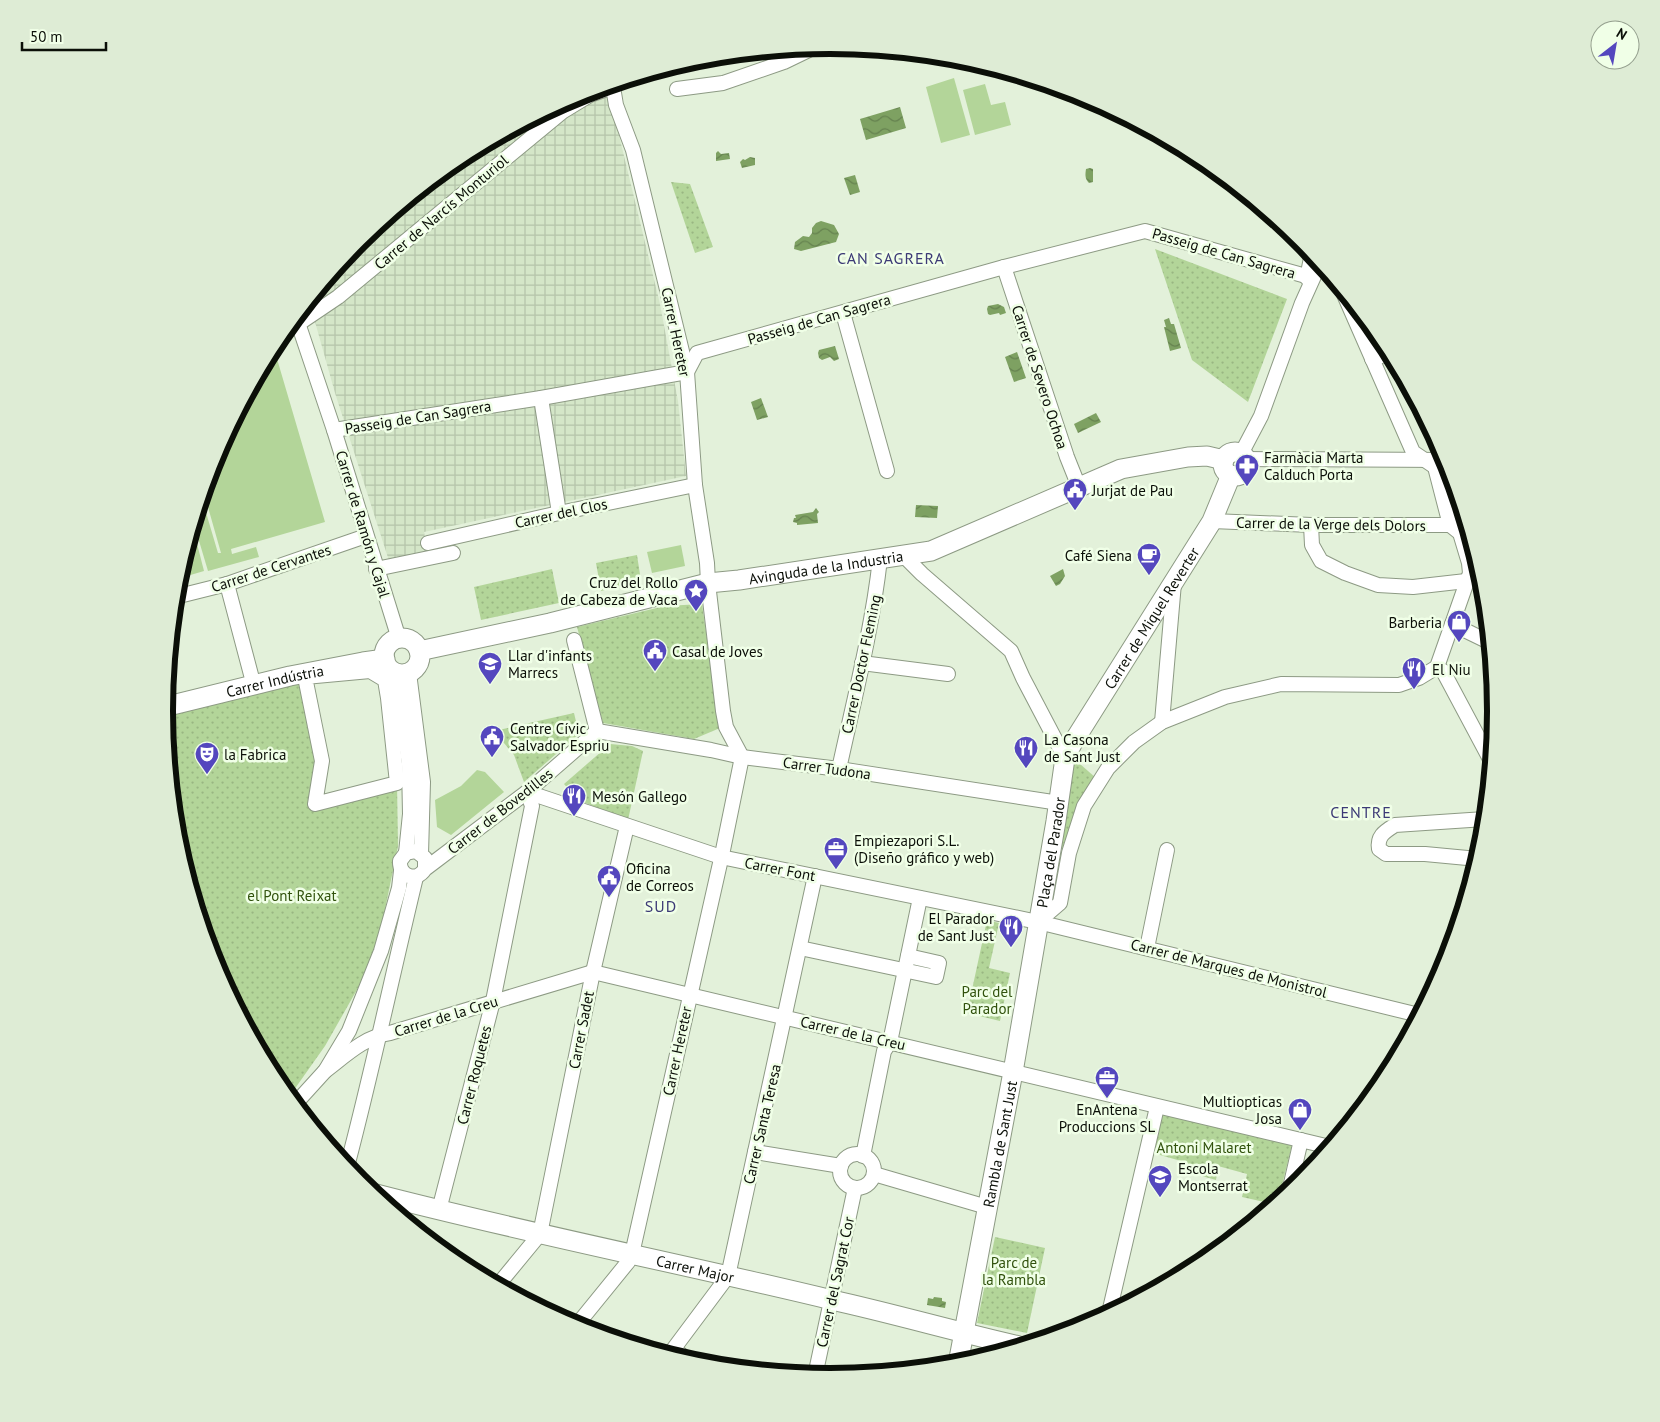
<svg xmlns="http://www.w3.org/2000/svg" width="1660" height="1422" viewBox="0 0 1660 1422" font-family="'PT Sans',sans-serif">
<style>
.industrial{fill:url(#industrial-grid)}
.grass{fill:#b3d599}
.park{fill:url(#park-dots)}
.water{fill:url(#water-waves)}
.lines{fill:none;stroke-linecap:round;stroke-linejoin:round}
.street-casing{stroke:#8d9a84;stroke-width:16}
.secondary-casing{stroke:#8d9a84;stroke-width:21}
.street{stroke:#fff;stroke-width:14}
.secondary{stroke:#fff;stroke-width:19}
.labels{text-anchor:middle;dominant-baseline:central;stroke-width:5;stroke-linejoin:round;paint-order:stroke}
.street-label{font-size:15px;fill:#0b0f08;stroke:#f0ffe7}
.poi-label{font-size:15px;fill:#0b0f08;stroke:#f0ffe7;text-anchor:start}
.park-label{font-size:15px;fill:#31520d;stroke:#f0ffe7}
.neighbourhood-label{font-size:16px;letter-spacing:1px;fill:#3c3a76;stroke:#f0ffe7}
.rim{fill:none;stroke:#0b0f08;stroke-width:6}
</style>
<defs>
<pattern id="industrial-grid" width="8" height="8" patternUnits="userSpaceOnUse" patternTransform="scale(1.25)"><rect width="8" height="8" fill="#d4e6c8"/><path d="M0 4h8M4 0v8" fill="none" stroke="#b5c4aa"/></pattern>
<pattern id="park-dots" width="8" height="8" patternUnits="userSpaceOnUse" patternTransform="scale(1.25)"><rect width="8" height="8" fill="#b3d599"/><path d="M2 2h.1M6 6h.1" fill="none" stroke="#99b682" stroke-width="1.8" stroke-linecap="round"/></pattern>
<pattern id="water-waves" width="16" height="10" patternUnits="userSpaceOnUse" patternTransform="scale(1.25)"><rect width="16" height="10" fill="#7ea162"/><path d="M0 5q4-4 8 0t8 0" fill="none" stroke="#65824f"/></pattern>
</defs>
<rect width="100%" height="100%" fill="#e3f1da"/>
<path class="industrial" d="M607,86L660,304L678,401L686,476L424,532L429,560L391,567L335,393L310,304L306,305L359,240L460,157L575,96Z"/>
<g class="grass">
<path d="M954,78L970,135L941,143L926,87Z"/>
<path d="M985,84L991,105L1005,102L1011,125L975,135L963,90Z"/>
<path d="M275,352L325,522L231,549L232,554L256,547L259,557L208,571L194,524L202,499L218,553H221L204,493L215,456L270,353Z"/>
<path d="M193,528L204,571L177,579Z"/>
<path d="M681,545L685,566L652,573L647,552Z"/>
<path d="M477,770L485,772L504,792L451,835L437,827L435,800L461,786Z"/>
</g>
<g class="park">
<path d="M671,182L690,184L713,247L695,253Z"/>
<path d="M1155,249L1287,299L1248,402L1192,360Z"/>
<path d="M637,555L641,581L601,591L596,563Z"/>
<path d="M552,569L559,603L481,620L474,587Z"/>
<path d="M702,604L720,728L694,739L603,723L577,627L665,606Z"/>
<path d="M305,677L322,761L315,803L397,783L398,846L375,958L325,1046L289,1097L276,1081L215,966L177,841L164,714Z"/>
<path d="M574,713L579,734L524,782L514,755L494,731Z"/>
<path d="M610,744L632,746L643,751L628,820L578,800L564,784Z"/>
<path d="M1072,757L1096,778L1065,848L1056,847Z"/>
<path d="M987,920L999,923L989,968L1010,973L1000,1021L967,1013Z"/>
<path d="M1160,1113L1292,1145L1278,1201L1273,1204L1242,1197L1247,1174L1218,1166L1216,1180L1188,1172V1163L1153,1153Z"/>
<path d="M995,1237L1045,1248L1027,1333L977,1323Z"/>
</g>
<g class="water">
<path d="M900,107L906,128L866,140L860,119Z"/>
<path d="M718,151L721,154L729,153L730,159L716,161V153Z"/>
<path d="M750,157L755,158V165L742,168L740,162L743,159L745,160Z"/>
<path d="M1090,168L1093,169V182L1089,183C1085,179 1085,175 1086,169Z"/>
<path d="M855,175L860,192L850,195L844,178Z"/>
<path d="M821,221L834,225L839,234L836,242L801,251L794,249L795,242L803,236L809,237L812,233V228L816,223Z"/>
<path d="M998,304L1004,307L1006,313L1000,315L999,313L990,315L988,314L987,309L988,306Z"/>
<path d="M1169,318L1171,324H1174L1181,348L1170,351L1164,327H1166L1164,320Z"/>
<path d="M835,346L839,359L834,361L830,357L822,360L819,358L818,353L819,350Z"/>
<path d="M1017,352L1026,378L1014,382L1005,357Z"/>
<path d="M761,398L768,417L757,420L751,402Z"/>
<path d="M1096,413L1101,422L1078,433L1074,424Z"/>
<path d="M916,505L938,506L937,518L915,517Z"/>
<path d="M816,508L819,512L817,514L818,523L797,525V523L793,522L794,518H796L795,515L813,512Z"/>
<path d="M1063,569L1065,576L1060,584L1056,586L1050,576Z"/>
<path d="M934,1297L942,1298V1301L946,1302L945,1308L927,1305L928,1298L933,1299Z"/>
</g>
<g class="lines">
<defs>
<g id="street">
<path d="M613,87L616,105L633,150L687,372L695,485L707,563L708,583L723,711L726,727L742,757"/>
<path d="M677,89L723,83L784,62L815,47"/>
<path d="M1004,267L1067,457L1079,487"/>
<path d="M1307,278L1312,253"/>
<path d="M843,313L887,471"/>
<path d="M296,317L334,430L399,639"/>
<path d="M287,328L298,324L338,297L562,112L590,95L613,87L620,82"/>
<path d="M1372,359L1390,353"/>
<path d="M541,398L559,513"/>
<path d="M334,430L541,398L687,372L697,353L1004,267L1145,231L1306,276"/>
<path d="M1241,454L1261,416L1302,303L1320,263"/>
<path d="M1246,459L1446,460"/>
<path d="M1212,521L1311,525H1450"/>
<path d="M1311,525L1312,545L1321,561L1345,573L1378,585L1413,587L1466,581"/>
<path d="M428,543L559,513L695,485"/>
<path d="M903,555L922,574L1011,651L1023,678L1065,758"/>
<path d="M376,569L453,553"/>
<path d="M227,584L254,686"/>
<path d="M175,597L227,584L366,536"/>
<path d="M1452,624L1489,642"/>
<path d="M574,640L597,731"/>
<path d="M862,663L948,674"/>
<path d="M1437,667L1443,671L1491,761"/>
<path d="M370,671L385,680L388,698L397,783L315,804L322,761L305,677Z"/>
<path d="M396,673L409,764L410,814L406,853"/>
<path d="M409,673L423,782L421,854"/>
<path d="M1162,722L1174,583"/>
<path d="M597,731L711,750L742,757L839,769L1059,803"/>
<path d="M839,769C854,700 872,630 880,559"/>
<path d="M527,792L721,857L1038,922L1419,1015"/>
<path d="M1478,859L1425,854H1386L1379,849C1377,836 1384,832 1395,825L1485,819"/>
<path d="M425,869V858L416,851L406,853L400,861C399,876 416,883 425,869L527,792L597,731"/>
<path d="M1038,922L1060,903L1069,853L1084,806L1108,768L1134,742L1162,722L1225,697L1281,684L1399,685L1419,678L1437,667L1470,573L1469,563L1460,533L1450,525L1435,467L1413,452L1342,290"/>
<path d="M800,948L936,977L939,963L908,956"/>
<path d="M1147,948L1167,850"/>
<path d="M325,1071C345,1056 364,1037 390,1033L593,972L1330,1147"/>
<path d="M295,1104L325,1071L349,1031L381,951L399,888L401,871"/>
<path d="M755,1152L841,1166"/>
<circle cx="857" cy="1171" r="17"/>
<path d="M863,1156L884,1051L890,1042L920,898"/>
<path d="M348,1163C373,1068 393,972 416,877"/>
<path d="M874,1174L987,1207"/>
<path d="M1289,1192L1301,1140"/>
<path d="M439,1210L493,1001L532,806L527,792"/>
<path d="M498,1285L540,1234L593,972L627,826"/>
<path d="M1109,1313L1157,1107"/>
<path d="M576,1326L628,1262L632,1254L723,850L742,757"/>
<path d="M674,1349L689,1361"/>
<path d="M669,1355L728,1276L815,876"/>
<path d="M815,1376L855,1188"/>
</g>
<g id="secondary">
<circle cx="1235" cy="464" r="12"/>
<circle cx="402" cy="656" r="18"/>
<path id="s1" d="M419,651L550,623L708,583L739,580L931,551L1121,469L1188,457L1207,456L1224,460"/>
<path id="s2" d="M164,707L290,676L363,662L385,659"/>
<path id="s3" d="M372,1193C525,1233 679,1263 832,1300C895,1314 957,1332 1019,1346"/>
<path id="s4" d="M958,1364L1013,1072L1056,821L1065,758L1072,744L1212,521L1231,475"/>
</g>
</defs>
<use href="#street" class="street-casing"/>
<use href="#secondary" class="secondary-casing"/>
<use href="#street" class="street"/>
<use href="#secondary" class="secondary"/>
</g>
<defs>
<symbol id="pharmacy-pin" viewBox="-11 -11 22 30"><path d="M0 17L-7.5 6A9.5 9.5 0 1 1 7.5 6Z" fill="#5447be" stroke="#f0ffe7"/><path d="M-2-6h4v4h4v4h-4v4h-4v-4h-4v-4h4Z" fill="#fff"/></symbol>
<symbol id="civic-pin" viewBox="-11 -11 22 30"><path d="M0 17L-7.5 6A9.5 9.5 0 1 1 7.5 6Z" fill="#5447be" stroke="#f0ffe7"/><path d="M-.6-6.5H3V-4.5H.6V-3L4-1V1h2V6H-6V1h2V-1L-.6-3ZM-1.2 2.5V6h2.4V2.5Z" fill="#fff"/></symbol>
<symbol id="cafe-pin" viewBox="-11 -11 22 30"><path d="M0 17L-7.5 6A9.5 9.5 0 1 1 7.5 6Z" fill="#5447be" stroke="#f0ffe7"/><path d="M-5.5-4.5H6V0H3Q3 3.5 0 3.5H-2.5Q-5.5 3.5-5.5 0ZM3-3.2v2h1.7v-2ZM-6 4.5H4V6H-6Z" fill="#fff"/></symbol>
<symbol id="sight-pin" viewBox="-11 -11 22 30"><path d="M0 17L-7.5 6A9.5 9.5 0 1 1 7.5 6Z" fill="#5447be" stroke="#f0ffe7"/><path d="M0-6L1.8-2.2L6-1.7L2.9 1.2L3.7 5.4L0 3.3L-3.7 5.4L-2.9 1.2L-6-1.7L-1.8-2.2Z" fill="#fff"/></symbol>
<symbol id="shop-pin" viewBox="-11 -11 22 30"><path d="M0 17L-7.5 6A9.5 9.5 0 1 1 7.5 6Z" fill="#5447be" stroke="#f0ffe7"/><path d="M-5-2.5h2.3a2.7 3.5 0 0 1 5.4 0H5L5.5 6h-11ZM-1.5-2.5h3a1.5 2.3 0 0 0-3 0Z" fill="#fff"/></symbol>
<symbol id="school-pin" viewBox="-11 -11 22 30"><path d="M0 17L-7.5 6A9.5 9.5 0 1 1 7.5 6Z" fill="#5447be" stroke="#f0ffe7"/><path d="M0-5L7-2L0 1L-7-2ZM-4 1L0 2.5L4 1V4Q0 6-4 4Z" fill="#fff"/></symbol>
<symbol id="restaurant-pin" viewBox="-11 -11 22 30"><path d="M0 17L-7.5 6A9.5 9.5 0 1 1 7.5 6Z" fill="#5447be" stroke="#f0ffe7"/><path d="M-5-6h1v4h1v-4h1v4h1v-4h1v5L-1.5 .5V6h-2V.5L-5-1ZM5-6V6H3V1.5H1.5Q1.5-4 5-6Z" fill="#fff"/></symbol>
<symbol id="theatre-pin" viewBox="-11 -11 22 30"><path d="M0 17L-7.5 6A9.5 9.5 0 1 1 7.5 6Z" fill="#5447be" stroke="#f0ffe7"/><path d="M-5-5.5Q0-4 5-5.5V0Q5 5 0 6Q-5 5-5 0ZM-3.3-2.5H-1v1.5H-3.3ZM1-2.5H3.3v1.5H1ZM-2.8 1Q0 5.5 2.8 1Z" fill="#fff"/></symbol>
<symbol id="office-pin" viewBox="-11 -11 22 30"><path d="M0 17L-7.5 6A9.5 9.5 0 1 1 7.5 6Z" fill="#5447be" stroke="#f0ffe7"/><path d="M-6-3h4V-5.5h4V-3h4V5H-6ZM-1-4.5V-3h2v-1.5ZM-6 0V1H6V0Z" fill="#fff"/></symbol>
</defs>
<g fill-rule="evenodd">
<use href="#pharmacy-pin" x="1233" y="452" width="28" height="38"/>
<use href="#civic-pin" x="1061" y="476" width="28" height="38"/>
<use href="#cafe-pin" x="1135" y="541" width="28" height="38"/>
<use href="#sight-pin" x="682" y="577" width="28" height="38"/>
<use href="#shop-pin" x="1445" y="608" width="28" height="38"/>
<use href="#civic-pin" x="641" y="637" width="28" height="38"/>
<use href="#school-pin" x="476" y="650" width="28" height="38"/>
<use href="#restaurant-pin" x="1400" y="655" width="28" height="38"/>
<use href="#civic-pin" x="478" y="723" width="28" height="38"/>
<use href="#restaurant-pin" x="1012" y="734" width="28" height="38"/>
<use href="#theatre-pin" x="193" y="740" width="28" height="38"/>
<use href="#restaurant-pin" x="560" y="782" width="28" height="38"/>
<use href="#office-pin" x="822" y="835" width="28" height="38"/>
<use href="#civic-pin" x="595" y="863" width="28" height="38"/>
<use href="#restaurant-pin" x="997" y="913" width="28" height="38"/>
<use href="#office-pin" x="1093" y="1064" width="28" height="38"/>
<use href="#shop-pin" x="1286" y="1096" width="28" height="38"/>
<use href="#school-pin" x="1146" y="1163" width="28" height="38"/>
</g>
<g class="labels">
<g class="street-label">
<text transform="translate(441 212) rotate(-40)">Carrer de Narcís Monturiol</text>
<text transform="translate(1224 253) rotate(16)">Passeig de Can Sagrera</text>
<text transform="translate(819 319) rotate(-16)">Passeig de Can Sagrera</text>
<text transform="translate(676 332) rotate(78)">Carrer Hereter</text>
<text transform="translate(1040 377) rotate(72)">Carrer de Severo Ochoa</text>
<text transform="translate(418 417) rotate(-9)">Passeig de Can Sagrera</text>
<text transform="translate(561 513) rotate(-12)">Carrer del Clos</text>
<text transform="translate(363 524) rotate(73)">Carrer de Ramón y Cajal</text>
<text transform="translate(1331 524) rotate(1)">Carrer de la Verge dels Dolors</text>
<text stroke="none"><textPath href="#s1" startOffset="416">Avinguda de la Industria</textPath></text>
<text transform="translate(271 568) rotate(-18)">Carrer de Cervantes</text>
<text stroke="none"><textPath href="#s4" startOffset="780">Carrer de Miquel Reverter</textPath></text>
<text transform="translate(861 664) rotate(-78)">Carrer Doctor Fleming</text>
<text stroke="none"><textPath href="#s2" startOffset="114">Carrer Indústria</textPath></text>
<text transform="translate(827 768) rotate(8)">Carrer Tudona</text>
<text transform="translate(500 811) rotate(-38)">Carrer de Bovedilles</text>
<text stroke="none"><textPath href="#s4" startOffset="520">Plaça del Parador</textPath></text>
<text transform="translate(780 869) rotate(11)">Carrer Font</text>
<text transform="translate(1229 968) rotate(14)">Carrer de Marques de Monistrol</text>
<text transform="translate(446 1016) rotate(-17)">Carrer de la Creu</text>
<text transform="translate(581 1030) rotate(-79)">Carrer Sadet</text>
<text transform="translate(853 1033) rotate(13)">Carrer de la Creu</text>
<text transform="translate(677 1051) rotate(-78)">Carrer Hereter</text>
<text transform="translate(474 1075) rotate(-76)">Carrer Roquetes</text>
<text transform="translate(762 1124) rotate(-77)">Carrer Santa Teresa</text>
<text stroke="none"><textPath href="#s4" startOffset="224">Rambla de Sant Just</textPath></text>
<text stroke="none"><textPath href="#s3" startOffset="332">Carrer Major</textPath></text>
<text transform="translate(835 1282) rotate(-78)">Carrer del Sagrat Cor</text>
</g>
<g class="poi-label">
<text x="1264" y="457">Farmàcia Marta<tspan x="1264" dy="17">Calduch Porta</tspan></text>
<text x="1092" y="490">Jurjat de Pau</text>
<text x="1132" y="555" text-anchor="end">Café Siena</text>
<text x="678" y="582" text-anchor="end">Cruz del Rollo<tspan x="678" dy="17">de Cabeza de Vaca</tspan></text>
<text x="1442" y="622" text-anchor="end">Barberia</text>
<text x="672" y="651">Casal de Joves</text>
<text x="508" y="655">Llar d'infants<tspan x="508" dy="17">Marrecs</tspan></text>
<text x="1432" y="669">El Niu</text>
<text x="510" y="728">Centre Cívic<tspan x="510" dy="17">Salvador Espriu</tspan></text>
<text x="1044" y="739">La Casona<tspan x="1044" dy="17">de Sant Just</tspan></text>
<text x="224" y="754">la Fabrica</text>
<text x="592" y="796">Mesón Gallego</text>
<text x="854" y="840">Empiezapori S.L.<tspan x="854" dy="17">(Diseño gráfico y web)</tspan></text>
<text x="626" y="868">Oficina<tspan x="626" dy="17">de Correos</tspan></text>
<text x="994" y="918" text-anchor="end">El Parador<tspan x="994" dy="17">de Sant Just</tspan></text>
<text x="1282" y="1101" text-anchor="end">Multiopticas<tspan x="1282" dy="17">Josa</tspan></text>
<text x="1107" y="1109" text-anchor="middle">EnAntena<tspan x="1107" dy="17">Produccions SL</tspan></text>
<text x="1178" y="1168">Escola<tspan x="1178" dy="17">Montserrat</tspan></text>
</g>
<g class="park-label">
<text x="292" y="895">el Pont Reixat</text>
<text x="987" y="991">Parc del<tspan x="987" dy="17">Parador</tspan></text>
<text x="1204" y="1147">Antoni Malaret</text>
<text x="1014" y="1262">Parc de<tspan x="1014" dy="17">la Rambla</tspan></text>
</g>
<g class="neighbourhood-label">
<text x="891" y="258">CAN SAGRERA</text>
<text x="1361" y="812">CENTRE</text>
<text x="661" y="906">SUD</text>
</g>
</g>
<path d="M0 0H1660V1422H0ZM173 711a657 657 0 1 1 1314 0a657 657 0 1 1-1314 0Z" fill="#deecd5" fill-rule="evenodd"/>
<path class="rim" d="M173 711a657 657 0 1 1 1314 0a657 657 0 1 1-1314 0Z"/>
<g transform="translate(1615 45) rotate(31)"><circle r="24" fill="#f0ffe7" stroke="#949f8e"/>
<path d="M0-4L9 19L0 12L-9 19Z" fill="#5447be"/>
<text y="-8" font-size="14" font-weight="bold" text-anchor="middle" fill="#0b0f08">N</text>
</g>
<path d="M22 42v8h84v-8" fill="none" stroke="#0b0f08" stroke-width="2.5"/>
<text x="30" y="42" font-size="15" fill="#0b0f08" stroke="#f0ffe7" stroke-width="4" paint-order="stroke">50 m</text>
</svg>
